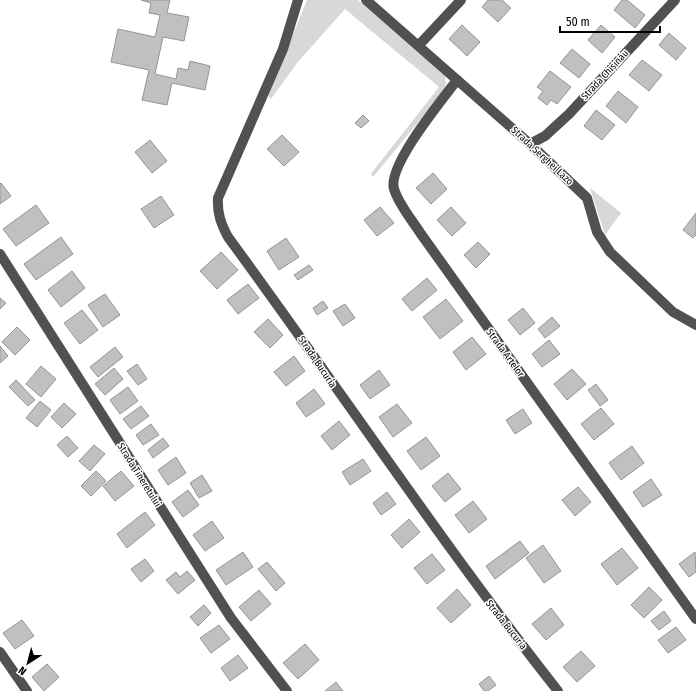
<svg xmlns="http://www.w3.org/2000/svg" width="696" height="691" viewBox="0 0 696 691" font-family="'Fira Sans Condensed',sans-serif">
<style>
.green{fill:#d8d8d8}
.building{fill:#c0c0c0;stroke:#959595}
.lines{fill:none;stroke-linecap:round;stroke-linejoin:round}
.minor{stroke:#515151;stroke-width:10}
.labels{text-anchor:middle;dominant-baseline:central;stroke-width:3;stroke-linejoin:round;paint-order:stroke}
.street-label{font-size:10px;fill:#000;stroke:#fff}
</style>
<rect width="100%" height="100%" fill="#fff"/>
<g class="green">
<path d="M307,0H358L445,74L446,84L443,92L373,177L371,174L377,166L439,87L345,9L297,63L271,99L268,96Z"/>
<path d="M590,188L621,213L605,235Z"/>
</g>
<g class="building">
<path d="M170,0L167,13L189,17L184,41L163,37L155,74L176,79L178,68L188,70L190,61L210,66L205,90L172,83L167,105L142,100L149,70L111,62L118,29L155,37L160,15L149,13L151,3L141,0Z"/>
<path d="M488,0H502L511,8L498,22L482,7Z"/>
<path d="M622,0H627L645,15L635,28L614,10Z"/>
<path d="M462,25L480,42L467,56L449,39Z"/>
<path d="M601,25L615,37L602,53L588,40Z"/>
<path d="M669,33L686,48L676,60L659,45Z"/>
<path d="M572,49L590,64L579,78L560,63Z"/>
<path d="M642,60L662,75L649,91L629,75Z"/>
<path d="M550,71L571,87L557,104L551,100L547,105L538,98L543,91L537,87Z"/>
<path d="M618,91L638,107L626,123L606,106Z"/>
<path d="M596,110L615,125L602,140L584,126Z"/>
<path d="M363,115L369,121L361,128L355,123Z"/>
<path d="M282,135L299,152L284,166L267,149Z"/>
<path d="M150,140L167,161L152,173L135,152Z"/>
<path d="M433,173L447,189L431,204L416,188Z"/>
<path d="M1,183L11,196L0,204V184Z"/>
<path d="M161,196L174,215L154,228L141,209Z"/>
<path d="M36,205L49,223L16,246L3,229Z"/>
<path d="M380,207L394,223L377,236L364,220Z"/>
<path d="M451,207L466,223L452,236L437,220Z"/>
<path d="M696,213V235L693,238L683,230Z"/>
<path d="M61,237L73,254L36,280L24,264Z"/>
<path d="M286,238L299,257L279,270L267,251Z"/>
<path d="M478,242L490,254L476,268L464,255Z"/>
<path d="M221,252L238,270L217,289L200,271Z"/>
<path d="M309,265L313,270L298,280L294,275Z"/>
<path d="M72,271L85,288L61,307L48,290Z"/>
<path d="M427,278L437,290L412,311L402,299Z"/>
<path d="M248,284L259,298L238,314L227,300Z"/>
<path d="M105,294L120,315L103,327L88,305Z"/>
<path d="M0,298L6,303L0,309Z"/>
<path d="M446,299L463,321L440,339L423,317Z"/>
<path d="M323,301L328,308L317,315L313,308Z"/>
<path d="M345,304L355,318L343,326L333,311Z"/>
<path d="M523,308L535,323L520,335L508,320Z"/>
<path d="M82,310L98,330L80,344L64,323Z"/>
<path d="M552,317L560,326L545,338L538,329Z"/>
<path d="M268,319L283,335L270,348L254,332Z"/>
<path d="M17,327L30,340L15,355L2,342Z"/>
<path d="M472,337L486,354L466,370L453,352Z"/>
<path d="M549,340L560,354L542,367L532,354Z"/>
<path d="M0,346L8,356L0,363Z"/>
<path d="M115,347L123,357L98,377L90,367Z"/>
<path d="M294,356L305,371L286,386L274,372Z"/>
<path d="M137,364L147,379L138,385L127,371Z"/>
<path d="M41,366L56,379L41,397L26,384Z"/>
<path d="M114,368L123,379L105,395L95,384Z"/>
<path d="M572,369L586,384L567,400L554,384Z"/>
<path d="M379,370L390,385L370,399L360,385Z"/>
<path d="M16,380L35,400L28,406L9,387Z"/>
<path d="M596,384L608,400L600,406L588,390Z"/>
<path d="M128,387L138,401L120,414L110,400Z"/>
<path d="M314,389L325,404L306,417L296,403Z"/>
<path d="M40,401L51,410L37,427L26,418Z"/>
<path d="M64,403L76,414L62,428L51,417Z"/>
<path d="M397,404L412,423L393,437L379,417Z"/>
<path d="M141,406L149,416L131,429L123,419Z"/>
<path d="M601,408L614,424L594,440L581,424Z"/>
<path d="M523,409L532,423L515,434L506,420Z"/>
<path d="M339,421L350,435L332,450L321,436Z"/>
<path d="M151,424L159,435L143,445L136,435Z"/>
<path d="M67,436L78,448L68,457L57,445Z"/>
<path d="M426,437L440,456L421,470L407,451Z"/>
<path d="M163,438L169,446L153,458L148,450Z"/>
<path d="M94,445L105,454L90,471L79,461Z"/>
<path d="M632,446L644,463L621,480L609,463Z"/>
<path d="M176,457L186,473L168,485L158,470Z"/>
<path d="M363,459L371,471L350,485L342,472Z"/>
<path d="M96,471L106,481L91,496L81,486Z"/>
<path d="M121,471L134,486L115,501L103,486Z"/>
<path d="M448,473L461,489L445,502L432,486Z"/>
<path d="M202,475L212,491L199,498L190,483Z"/>
<path d="M651,479L662,495L643,507L633,492Z"/>
<path d="M578,487L591,502L575,516L562,500Z"/>
<path d="M188,490L199,505L183,517L172,502Z"/>
<path d="M387,492L396,504L381,515L373,503Z"/>
<path d="M473,501L487,519L469,533L455,515Z"/>
<path d="M145,512L155,525L127,548L117,534Z"/>
<path d="M409,519L420,532L402,548L391,535Z"/>
<path d="M212,521L224,538L205,551L193,535Z"/>
<path d="M520,541L529,553L495,579L486,566Z"/>
<path d="M543,545L561,571L544,583L526,558Z"/>
<path d="M622,548L638,568L617,585L601,564Z"/>
<path d="M243,552L253,567L226,585L216,570Z"/>
<path d="M695,552L696,572L689,577L679,564Z"/>
<path d="M432,554L445,570L427,584L414,568Z"/>
<path d="M145,559L154,571L141,582L131,569Z"/>
<path d="M267,562L285,583L276,591L258,569Z"/>
<path d="M187,571L195,580L178,594L166,580L176,572L180,577Z"/>
<path d="M649,587L662,600L644,618L631,605Z"/>
<path d="M457,589L471,605L451,623L437,608Z"/>
<path d="M259,590L271,604L251,621L239,607Z"/>
<path d="M204,605L211,613L198,626L190,617Z"/>
<path d="M551,608L564,625L546,640L532,624Z"/>
<path d="M664,611L671,621L659,630L651,621Z"/>
<path d="M22,620L34,636L15,649L3,633Z"/>
<path d="M219,625L230,639L211,653L200,638Z"/>
<path d="M676,627L686,640L668,653L658,640Z"/>
<path d="M305,644L319,660L298,679L283,663Z"/>
<path d="M581,651L595,666L577,682L563,667Z"/>
<path d="M238,655L248,668L230,681L221,668Z"/>
<path d="M47,664L59,677L44,691L32,677Z"/>
<path d="M489,676L496,685L488,691H484L479,684Z"/>
<path d="M336,682L343,691H325Z"/>
</g>
<g class="lines">
<g class="minor">
<path d="M298,0L283,49L218,198C217,213 221,224 228,237C339,388 442,544 558,691"/>
<path d="M366,0L530,144L587,198L597,232L610,252L673,312L696,325"/>
<path d="M419,45L461,0"/>
<path d="M457,80C442,100 387,166 394,189C399,205 412,220 421,234L696,619"/>
<path d="M530,144L545,136L569,114L675,0"/>
<path d="M0,254L231,618L287,691"/>
<path d="M0,652L27,691"/>
</g>
</g>
<g class="labels">
<g class="street-label">
<text transform="translate(605 75) rotate(-47)">Strada Chișinău</text>
<text transform="translate(542 156) rotate(43)">Strada Serghei Lazo</text>
<text transform="translate(505 353) rotate(54)">Strada Artelor</text>
<text transform="translate(317 362) rotate(56)">Strada Bucuria</text>
<text transform="translate(139 475) rotate(58)">Strada Tineretului</text>
<text transform="translate(506 625) rotate(52)">Strada Bucuria</text>
</g>
</g>
<g transform="translate(28 663) rotate(216)" stroke="#ffffff" stroke-width="3" paint-order="stroke">
<path d="M0-3L7 15L0 10L-7 15Z" fill="#000000"/>
<text y="-6" font-size="11" font-weight="bold" text-anchor="middle" fill="#000000">N</text>
</g>
<path d="M560 26v6h100v-6" fill="none" stroke="#000000" stroke-width="2"/>
<text x="566" y="26" font-size="12" fill="#000000" stroke="#ffffff" stroke-width="3" paint-order="stroke">50 m</text>
</svg>
